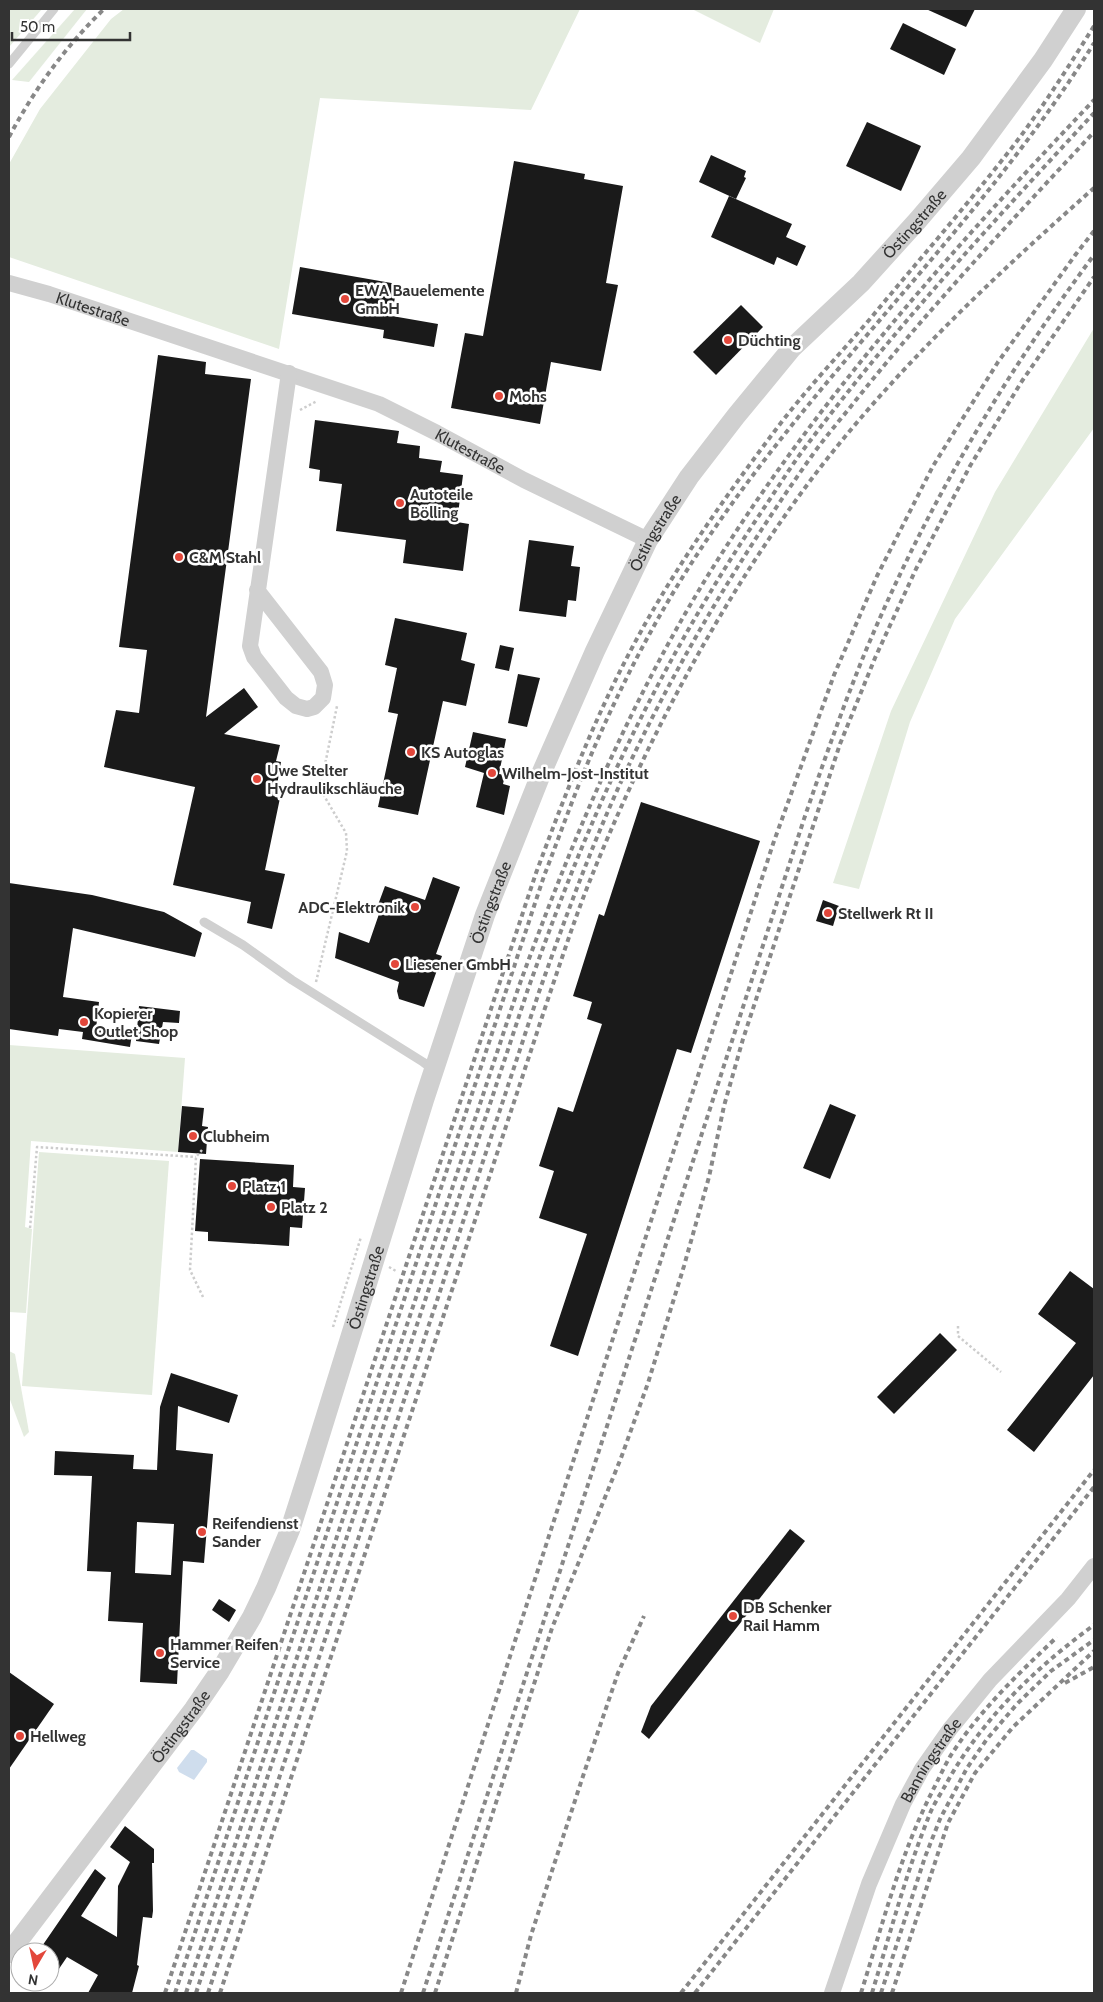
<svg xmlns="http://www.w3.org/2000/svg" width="1103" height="2002" viewBox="0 0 1103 2002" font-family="Cabin,sans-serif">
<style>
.green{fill:#e4ecdf}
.water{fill:#cfdded}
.building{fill:#1a1a1a;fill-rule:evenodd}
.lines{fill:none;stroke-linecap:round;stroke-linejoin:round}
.path{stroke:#cdcdcd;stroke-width:2.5;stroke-dasharray:2.5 2.5;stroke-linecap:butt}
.service{stroke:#d0d0d0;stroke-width:9}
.minor{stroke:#d0d0d0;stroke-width:16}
.tertiary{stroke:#d0d0d0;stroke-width:20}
.rail{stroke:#888;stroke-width:4;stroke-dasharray:5 4;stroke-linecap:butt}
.poi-dot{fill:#e3473b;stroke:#fff;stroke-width:2}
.labels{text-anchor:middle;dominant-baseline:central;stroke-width:5;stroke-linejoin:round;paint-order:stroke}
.street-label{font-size:16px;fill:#333;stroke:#fff}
.poi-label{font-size:16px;font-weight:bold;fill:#333;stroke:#fff;text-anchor:start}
</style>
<rect width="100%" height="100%" fill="#fff"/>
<g class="green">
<path d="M9,9H42L9,47Z"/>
<path d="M75,9H87L29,82L12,80Z"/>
<path d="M124,9H580L531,110L320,98L279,349L9,257V164L40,109L111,19Z"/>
<path d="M692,9H774L760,43Z"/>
<path d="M1094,328V428L955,619L910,722L859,889L833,883L891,711L995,492Z"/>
<path d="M9,1045L185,1058L178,1152L31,1141L25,1227L32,1229L26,1313L9,1312Z"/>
<path d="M39,1152L169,1161L152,1395L22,1386Z"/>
<path d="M9,1351L15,1354L29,1432L24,1437L9,1397Z"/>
</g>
<path class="water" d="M191,1750H194L207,1759V1762L194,1780L179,1772L177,1768Z"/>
<g class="building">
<path d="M926,9H975L966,27Z"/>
<path d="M903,23L956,49L944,75L890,49Z"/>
<path d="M867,122L921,146L901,191L846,166Z"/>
<path d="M711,155L746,171L744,177L746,178L736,199L699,182Z"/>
<path d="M514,161L585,174L584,179L623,186L606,283L618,285L601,371L551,362L540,424L451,408L465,333L483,336Z"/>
<path d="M729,196L792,224L786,237L806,246L797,266L777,257L774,265L711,237Z"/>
<path d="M300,267L397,284L392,316L438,324L434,347L383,338L384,330L292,314Z"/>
<path d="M741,305L763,327L716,375L693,352Z"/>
<path d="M158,355L206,362L205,374L251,379L206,717L244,688L258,707L224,734L280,745L276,761L281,762L275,797L280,798L265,870L285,874L272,929L247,923L251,902L173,885L195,787L104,767L116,710L139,713L147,650L119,647Z"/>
<path d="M315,420L399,431L397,443L420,446L419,458L442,461L440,472L463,475L457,522L469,524L463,571L403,563L406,540L336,531L342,484L319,481L320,470L309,468Z"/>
<path d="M529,540L574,546L571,566L580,567L576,601L568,600L566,617L519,611Z"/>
<path d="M395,618L467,633L461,660L475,664L466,706L443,701L418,815L378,807L398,714L388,712L397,668L385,665Z"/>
<path d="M500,645L514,648L509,671L495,668Z"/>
<path d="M518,674L540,678L527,727L508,723Z"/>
<path d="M473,732L506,739L499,774L505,775L503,784L510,786L504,815L476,807L484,773L465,767Z"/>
<path d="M641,802L760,841L691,1053L677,1049L578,1356L550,1346L587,1234L539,1218L554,1171L539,1166L558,1107L573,1112L602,1024L587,1019L592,1002L573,996L599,914L604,916Z"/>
<path d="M433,877L460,887L436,954L442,956L424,1007L399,999L397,991L399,982L335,958L339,932L369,943L379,914L375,913L385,886L425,900Z"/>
<path d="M9,883L92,895L164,912L202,933L195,957L73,928L63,997L99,1002L96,1029L132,1034L130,1047L82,1039L83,1032L59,1029L58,1036L9,1029Z"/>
<path d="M823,900L839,906L833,926L816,921Z"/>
<path d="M139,1006L180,1011L179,1023L163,1022L159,1044L136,1041Z"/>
<path d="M830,1104L856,1115L830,1179L803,1168Z"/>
<path d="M182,1106L204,1108L202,1126L208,1127L206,1154L178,1152Z"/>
<path d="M200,1159L294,1165L293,1187L305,1188L302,1228L290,1227L289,1246L208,1241V1232L195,1231Z"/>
<path d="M1070,1271L1094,1289V1375L1034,1452L1007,1430L1076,1343L1038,1314Z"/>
<path d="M940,1333L957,1350L894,1414L877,1397Z"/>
<path d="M171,1373L238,1395L229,1423L178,1406L176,1450L213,1454L204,1563L183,1561L177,1684L140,1682L143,1623L108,1621L111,1572L87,1571L92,1476L54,1475L55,1451L134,1455L133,1469L157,1470L160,1407ZM137,1522L174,1524L171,1575L135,1573Z"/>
<path d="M790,1529L805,1541L649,1739L641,1732L651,1706Z"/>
<path d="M219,1599L236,1610L229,1622L212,1610Z"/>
<path d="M9,1672L54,1704L9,1769Z"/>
<path d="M125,1826L154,1849V1863H152L153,1911L152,1918L143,1917L137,1965L139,1966L132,1993H88L98,1975L67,1957L50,1982V1952H38L95,1869L106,1878L81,1916L117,1937L118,1886L130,1862L110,1847Z"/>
</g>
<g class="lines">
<g class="path">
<path d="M300,410L317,401"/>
<path d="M316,982L347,851L346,833L323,794L321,784L337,706"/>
<path d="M202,1150L196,1157L190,1270L203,1297"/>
<path d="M30,1228L37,1147L196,1157"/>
<path d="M389,1267L396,1271"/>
<path d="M958,1326V1336L1001,1372"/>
<path d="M333,1327L361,1237"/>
</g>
<g class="service">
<path d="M9,64L54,9"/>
<path d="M204,922L243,945L292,980L423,1062L434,1070"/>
</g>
<g class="minor">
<path id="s1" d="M9,283L49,294L379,404L437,433L524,480L648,540"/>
<path d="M257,590L321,672L325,685L323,698L314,707L307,709L296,706L286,698L254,657L250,646L289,373"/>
<path id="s2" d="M832,1993L869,1884L903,1804L922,1769L950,1729L990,1680L1068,1599L1094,1566"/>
</g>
<path class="tertiary" id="s3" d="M9,1953L194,1709L220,1671L252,1617L266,1588L290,1530L306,1480L424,1100L485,915L541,774L595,651L648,540L689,477L736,416L792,348L861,283L918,220L971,158L1043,60L1076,9"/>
<g class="rail">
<path d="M9,137C34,90 65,47 104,9"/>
<path d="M1065,1683L1094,1667"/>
<path d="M165,1993L536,873C565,795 594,719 633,646C673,571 722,501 774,432C803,393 838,356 870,319C918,261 968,204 1014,145C1043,107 1069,66 1094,26"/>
<path d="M175,1993L544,876C558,840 571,803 586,767C618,690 657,614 704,544C821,368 982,224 1094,43"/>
<path d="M186,1993L519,986C574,835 636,686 724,550C829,386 960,241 1094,100"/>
<path d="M196,1993L528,989C548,934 568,879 591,826C639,712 699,604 768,502C782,481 795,460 810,441C897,325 996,219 1094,113"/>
<path d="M208,1993L539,992C564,922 589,852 620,784C673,669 738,560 811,457C825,437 841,419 856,400C931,306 1013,219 1094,132"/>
<path d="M220,1993L549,996C561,961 572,927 585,893C643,745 726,589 823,464C903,362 998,273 1094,188"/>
<path d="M401,1993L773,844L834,675L877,576L933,466L998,362L1076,254L1094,231"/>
<path d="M423,1993L804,819C823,764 842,709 864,655C923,513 1002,378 1094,255"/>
<path d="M435,1993L552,1628L621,1458L648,1383L684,1266L709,1177L724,1106L743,1039L840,744L875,658L916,569L970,466L1022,381L1094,277"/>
<path d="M516,1993L531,1935L585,1770L618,1673L644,1616"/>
<path d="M681,1993L1094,1470"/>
<path d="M695,1993L1094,1487"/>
<path d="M861,1993C883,1923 901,1851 935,1786C940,1776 945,1765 951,1755C980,1710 1018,1674 1057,1637"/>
<path d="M872,1993C890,1934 906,1873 929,1816C933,1805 940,1795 945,1786C981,1720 1034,1669 1094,1625"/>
<path d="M881,1993L925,1857L940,1819L967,1768L987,1739L1017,1704L1051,1671L1094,1640"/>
<path d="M892,1993L948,1823L975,1773L1013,1727L1094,1651"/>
</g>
</g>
<g class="poi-dot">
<circle cx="345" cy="299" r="5"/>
<circle cx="728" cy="340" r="5"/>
<circle cx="499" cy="396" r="5"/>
<circle cx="400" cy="503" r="5"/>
<circle cx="179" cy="557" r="5"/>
<circle cx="411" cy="752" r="5"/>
<circle cx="492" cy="773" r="5"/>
<circle cx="257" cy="779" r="5"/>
<circle cx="415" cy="907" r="5"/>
<circle cx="828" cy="913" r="5"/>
<circle cx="395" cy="964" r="5"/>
<circle cx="84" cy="1022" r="5"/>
<circle cx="193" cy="1136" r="5"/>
<circle cx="232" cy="1186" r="5"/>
<circle cx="271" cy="1207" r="5"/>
<circle cx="202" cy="1532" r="5"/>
<circle cx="733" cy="1616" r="5"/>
<circle cx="160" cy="1653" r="5"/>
<circle cx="20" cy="1736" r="5"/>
</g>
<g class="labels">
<g class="street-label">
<text stroke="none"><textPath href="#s3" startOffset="1979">Östingstraße</textPath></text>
<text stroke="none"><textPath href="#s1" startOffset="88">Klutestraße</textPath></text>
<text stroke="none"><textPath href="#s1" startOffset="492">Klutestraße</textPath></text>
<text stroke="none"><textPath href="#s3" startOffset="1574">Östingstraße</textPath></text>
<text stroke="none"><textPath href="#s3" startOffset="1169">Östingstraße</textPath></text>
<text stroke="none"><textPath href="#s3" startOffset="764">Östingstraße</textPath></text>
<text stroke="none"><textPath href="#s3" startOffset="284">Östingstraße</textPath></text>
<text stroke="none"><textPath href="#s2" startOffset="254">Banningstraße</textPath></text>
</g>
<g class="poi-label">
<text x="355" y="290">EWA Bauelemente<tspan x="355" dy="18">GmbH</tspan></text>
<text x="738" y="340">Düchting</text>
<text x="509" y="396">Mohs</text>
<text x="410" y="494">Autoteile<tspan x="410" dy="18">Bölling</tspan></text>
<text x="189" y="557">C&amp;M Stahl</text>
<text x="421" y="752">KS Autoglas</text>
<text x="267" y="770">Uwe Stelter<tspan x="267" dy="18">Hydraulikschläuche</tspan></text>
<text x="502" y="773">Wilhelm-Jost-Institut</text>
<text x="405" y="907" text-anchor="end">ADC-Elektronik</text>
<text x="838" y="913">Stellwerk Rt II</text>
<text x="405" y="964">Liesener GmbH</text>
<text x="94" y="1013">Kopierer<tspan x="94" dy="18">Outlet Shop</tspan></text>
<text x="203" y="1136">Clubheim</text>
<text x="242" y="1186">Platz 1</text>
<text x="281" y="1207">Platz 2</text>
<text x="212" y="1523">Reifendienst<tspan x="212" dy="18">Sander</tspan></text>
<text x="743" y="1607">DB Schenker<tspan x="743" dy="18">Rail Hamm</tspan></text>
<text x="170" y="1644">Hammer Reifen<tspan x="170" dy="18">Service</tspan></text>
<text x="30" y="1736">Hellweg</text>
</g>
</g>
<rect width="1103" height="2002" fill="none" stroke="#333333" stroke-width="20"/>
<g transform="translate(35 1967) rotate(189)"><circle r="24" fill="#ffffff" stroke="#adadad"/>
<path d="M0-4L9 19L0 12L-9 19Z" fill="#e3473b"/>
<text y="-8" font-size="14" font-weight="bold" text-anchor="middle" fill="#333333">N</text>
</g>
<path d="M12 32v8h118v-8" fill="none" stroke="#333333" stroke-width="2.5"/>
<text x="20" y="32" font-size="15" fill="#333333" stroke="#ffffff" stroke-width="4" paint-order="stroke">50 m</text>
</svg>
